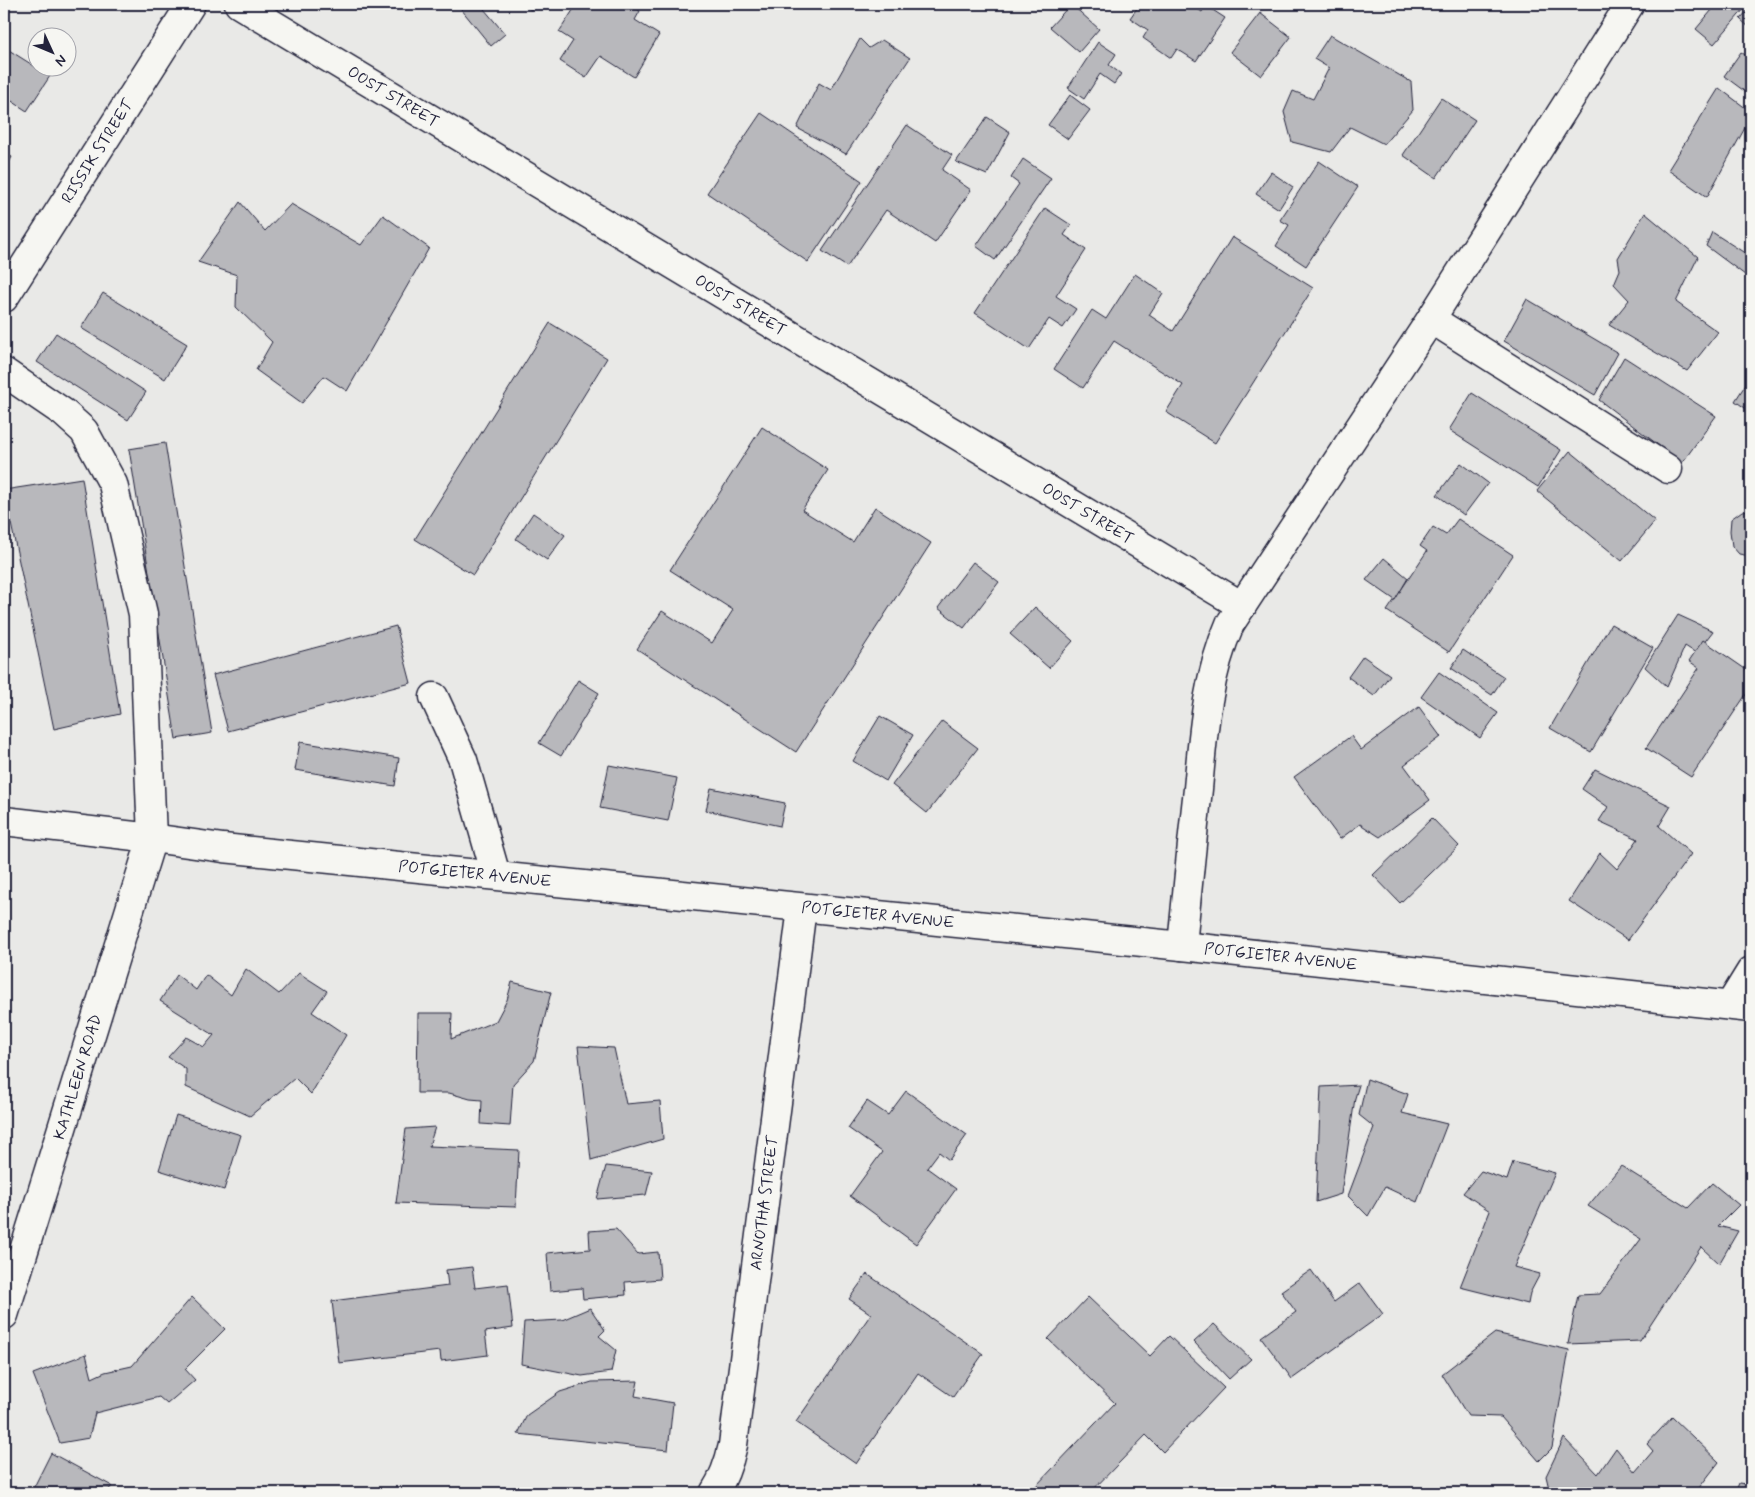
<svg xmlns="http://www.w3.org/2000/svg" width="1755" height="1497" viewBox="0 0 1755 1497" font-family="Mynerve,sans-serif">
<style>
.building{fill:#b8b8bc;stroke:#22223b}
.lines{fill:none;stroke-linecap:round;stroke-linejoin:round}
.minor-casing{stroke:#22223b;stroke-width:31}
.minor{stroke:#f6f6f2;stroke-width:28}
.labels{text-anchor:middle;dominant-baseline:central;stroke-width:5;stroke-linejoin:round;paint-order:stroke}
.street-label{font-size:16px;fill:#22223b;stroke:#f6f6f2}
</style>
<rect width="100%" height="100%" fill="#e9e9e7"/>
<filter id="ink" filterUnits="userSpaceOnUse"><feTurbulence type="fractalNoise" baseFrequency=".02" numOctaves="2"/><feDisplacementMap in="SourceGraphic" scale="10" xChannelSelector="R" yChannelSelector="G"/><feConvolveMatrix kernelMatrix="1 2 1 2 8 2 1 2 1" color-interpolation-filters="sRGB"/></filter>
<g filter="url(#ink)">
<g class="building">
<path d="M457,4H490L484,9L505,34L491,46Z"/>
<path d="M521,4H535L531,10Z"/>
<path d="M577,4H587L591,7L593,4H628L640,11L635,20L659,35L634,77L601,56L586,78L560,61L573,41L559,32Z"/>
<path d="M1071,4L1099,29L1079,52L1050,27Z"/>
<path d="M1092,4H1104L1100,9Z"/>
<path d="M1140,4H1190L1202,12L1205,5L1225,18L1196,61L1177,49L1171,58L1143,38L1148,30L1130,18Z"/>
<path d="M1717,4H1740L1745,8L1714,44L1696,29Z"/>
<path d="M1751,7V29L1740,19Z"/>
<path d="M1260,13L1291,37L1261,76L1230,52Z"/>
<path d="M1330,35L1411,82L1413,110L1384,144L1350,127L1331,152L1292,142L1284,112L1293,91L1313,99L1329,68L1314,59Z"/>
<path d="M860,39L869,48L882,40L910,58L846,154L797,128L819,83L831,90Z"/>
<path d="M1098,42L1116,54L1109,65L1121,74L1114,84L1100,74L1084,99L1068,88Z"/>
<path d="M4,47L50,76L27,111L4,96Z"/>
<path d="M1741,52L1751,59V96L1724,76Z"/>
<path d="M1719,88L1751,112V117L1707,197L1668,170Z"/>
<path d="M1070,95L1090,110L1068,139L1048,125Z"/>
<path d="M1441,98L1475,120L1436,178L1403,155Z"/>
<path d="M761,113L862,181L808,262L707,193Z"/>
<path d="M987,117L1010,132L987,175L956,162Z"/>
<path d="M907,125L952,155L942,170L971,190L935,243L886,210L847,267L822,251Z"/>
<path d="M4,153L12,157L4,172Z"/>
<path d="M1023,159L1051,178L995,260L976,246L1019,184L1011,178Z"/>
<path d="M1319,161L1358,187L1306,266L1276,246L1289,225L1280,220Z"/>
<path d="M1271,172L1293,187L1279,209L1256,194Z"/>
<path d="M240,202L265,231L291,204L361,245L383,215L429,248L347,391L324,376L302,403L256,370L272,342L236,307L237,275L198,262Z"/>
<path d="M1045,208L1071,225L1064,235L1086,250L1056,296L1076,309L1063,328L1049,319L1029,349L975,313Z"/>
<path d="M1645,213L1698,257L1676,302L1718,332L1687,371L1609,325L1629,300L1614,284L1620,270L1618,258Z"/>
<path d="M1712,232L1751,257V264L1745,275L1706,246Z"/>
<path d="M1232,237L1313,288L1215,443L1166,412L1183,385L1114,341L1083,388L1054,369L1092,310L1106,319L1135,274L1163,293L1149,315L1173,331Z"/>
<path d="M103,293L187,344L165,379L81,328Z"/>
<path d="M1527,299L1618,353L1595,395L1504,341Z"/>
<path d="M550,323L607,358L473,575L415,539Z"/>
<path d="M56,333L146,392L128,420L37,362Z"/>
<path d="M1624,357L1716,416L1682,463L1599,400Z"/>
<path d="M1751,376V412L1735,401Z"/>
<path d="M1472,393L1561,450L1538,487L1449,430Z"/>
<path d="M762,427L828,470L802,510L853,542L875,507L931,543L796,752L637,649L662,611L712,643L733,610L670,570Z"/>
<path d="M165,443L212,733L176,739L129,449Z"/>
<path d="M1570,451L1655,521L1622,561L1537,491Z"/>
<path d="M1461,463L1488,483L1464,515L1437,495Z"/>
<path d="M82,478L120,714L54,729L4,490Z"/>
<path d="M1751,510V555L1750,556L1739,554L1732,546L1730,531L1731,519L1742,511Z"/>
<path d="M533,513L565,535L547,560L516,539Z"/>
<path d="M1458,519L1513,555L1449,652L1387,611L1427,551L1420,546L1433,527L1446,535Z"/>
<path d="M1384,558L1408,578L1395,600L1366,580Z"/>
<path d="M973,562L999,582L964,628L938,608Z"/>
<path d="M1035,607L1073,641L1049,668L1010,634Z"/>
<path d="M1678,615L1713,631L1696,653L1685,646L1667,687L1645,667Z"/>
<path d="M1611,624L1653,648L1591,752L1550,728Z"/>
<path d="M396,626L411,683L228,731L213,675Z"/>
<path d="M1703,640L1751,673V687L1691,777L1646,748L1699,668L1689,661Z"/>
<path d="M1463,650L1504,677L1492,695L1451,668Z"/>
<path d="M1363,656L1390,675L1374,696L1348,677Z"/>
<path d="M1439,672L1498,713L1480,738L1421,697Z"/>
<path d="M578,680L599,693L561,756L539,743Z"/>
<path d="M1419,707L1441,737L1404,765L1430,800L1380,837L1360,824L1340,839L1294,777L1351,736L1361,750Z"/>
<path d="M880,716L913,735L886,781L853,761Z"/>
<path d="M942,721L978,748L927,813L892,785Z"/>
<path d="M300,742L399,758L395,786L295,770Z"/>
<path d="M609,765L677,778L668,821L600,808Z"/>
<path d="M1595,769L1671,806L1659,826L1691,854L1628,940L1569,901L1600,853L1617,869L1638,839L1599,821L1608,807L1582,789Z"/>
<path d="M711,788L785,803L780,826L706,810Z"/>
<path d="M1432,818L1459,846L1400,903L1373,875Z"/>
<path d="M246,969L279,994L299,973L327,991L312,1012L346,1035L311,1094L295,1078L250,1116L186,1087V1069L168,1057L186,1037L204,1047L214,1035L160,1001L177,975L196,990L206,975L231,995Z"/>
<path d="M512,982L551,992L534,1061L513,1084L510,1126L481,1124L482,1100L470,1099L449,1093H417L418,1013H452L451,1039L496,1021L507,1000Z"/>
<path d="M578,1046L614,1048L626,1104L660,1101L663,1139L591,1160Z"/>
<path d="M1367,1079L1408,1094L1402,1113L1447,1124L1417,1202L1385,1187L1368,1216L1348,1196L1374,1127L1359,1115Z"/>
<path d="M1359,1085L1355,1098L1341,1194L1316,1202L1321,1087Z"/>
<path d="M906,1091L967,1135L949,1160L939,1152L927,1168L956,1189L916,1244L850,1196L882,1152L848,1128L867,1101L888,1115Z"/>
<path d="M176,1115L241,1135L224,1190L159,1170Z"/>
<path d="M435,1127L429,1146L519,1150L516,1207L396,1203L406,1129Z"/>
<path d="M1513,1162L1555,1173L1514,1267L1540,1274L1530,1293L1528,1304L1460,1287L1490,1211L1463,1193L1481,1171L1507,1180Z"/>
<path d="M606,1166L652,1171L646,1195L597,1199Z"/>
<path d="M1621,1166L1688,1208L1712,1183L1739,1205L1718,1226L1738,1231L1719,1264L1701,1247L1640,1341L1568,1344L1578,1295L1600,1294L1641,1239L1588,1206Z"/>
<path d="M616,1229L638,1254L658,1252L660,1279L625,1282L626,1295L583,1299L582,1288L550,1291L547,1253L590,1249L589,1231Z"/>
<path d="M472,1267L475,1288L508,1284L513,1328L485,1332L488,1355L441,1361L440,1351L339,1363L332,1301L448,1286L446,1270Z"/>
<path d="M1311,1270L1334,1302L1360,1283L1383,1314L1292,1379L1261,1337L1296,1312L1281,1291Z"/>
<path d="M867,1274L983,1354L953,1397L918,1373L856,1464L796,1422L871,1314L849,1299Z"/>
<path d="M192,1297L225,1329L185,1369L195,1380L167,1404L159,1397L95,1413L89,1438L60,1443L33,1374L86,1354L92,1378L105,1372L132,1366Z"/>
<path d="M1088,1297L1150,1356L1169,1336L1224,1388L1163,1452L1146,1435L1090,1493H1040L1034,1488L1115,1403L1048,1339Z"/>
<path d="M590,1308L605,1330L599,1336L616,1350L611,1372L582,1376L521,1364L524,1322L562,1320Z"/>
<path d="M1214,1324L1251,1359L1229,1379L1194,1342Z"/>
<path d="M1495,1333L1569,1350L1552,1448L1539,1461L1501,1417L1468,1416L1442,1374Z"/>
<path d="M638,1381L635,1396L673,1403L668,1450L518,1434L527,1415L560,1392L592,1382Z"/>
<path d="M1672,1417L1719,1462L1695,1493H1550L1546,1476L1564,1438L1598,1474L1616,1448L1635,1472L1653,1451L1647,1444Z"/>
<path d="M51,1453L112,1486L106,1493H31Z"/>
<path d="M1739,1483L1751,1485V1493H1735Z"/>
</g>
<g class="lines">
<defs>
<g id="minor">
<path id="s1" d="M239,4L1242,606"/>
<path id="s2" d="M4,298L191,4"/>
<path d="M1431,319L1668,469"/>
<path d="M4,372L64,413L84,431L113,484L143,614L152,838L4,1315"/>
<path d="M434,697L463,760L496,875"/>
<path id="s3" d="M4,821L152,838L223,848L1182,946L1751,1008"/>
<path d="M1182,946C1187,893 1192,841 1198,789C1203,733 1207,676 1230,624L1431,319L1630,4"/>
<path d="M1730,1005L1751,971"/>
<path id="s4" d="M714,1493C724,1478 729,1463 733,1445L802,908"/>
</g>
</defs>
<use href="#minor" class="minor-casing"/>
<use href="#minor" class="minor"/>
</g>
</g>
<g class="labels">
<g class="street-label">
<text stroke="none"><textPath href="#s1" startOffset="180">OOST STREET</textPath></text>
<text stroke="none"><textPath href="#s2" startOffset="174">RISSIK STREET</textPath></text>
<text stroke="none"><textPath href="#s1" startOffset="585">OOST STREET</textPath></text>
<text stroke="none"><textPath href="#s1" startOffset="990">OOST STREET</textPath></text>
<text stroke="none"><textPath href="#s3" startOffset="474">POTGIETER AVENUE</textPath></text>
<text stroke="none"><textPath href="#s3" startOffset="879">POTGIETER AVENUE</textPath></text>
<text stroke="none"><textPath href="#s3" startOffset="1284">POTGIETER AVENUE</textPath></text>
<text transform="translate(78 1077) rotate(-73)">KATHLEEN ROAD</text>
<text stroke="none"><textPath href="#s4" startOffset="296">ARNOTHA STREET</textPath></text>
</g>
</g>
<rect width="1755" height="1497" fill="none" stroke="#f6f6f2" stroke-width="20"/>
<rect x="10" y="10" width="1735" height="1477" fill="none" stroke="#22223b" stroke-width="2" filter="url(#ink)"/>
<g transform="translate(52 52) rotate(134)"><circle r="24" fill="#f6f6f2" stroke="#a1a1a9"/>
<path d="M0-4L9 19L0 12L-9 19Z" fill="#22223b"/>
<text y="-8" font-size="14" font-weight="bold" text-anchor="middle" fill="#22223b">N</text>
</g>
</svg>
